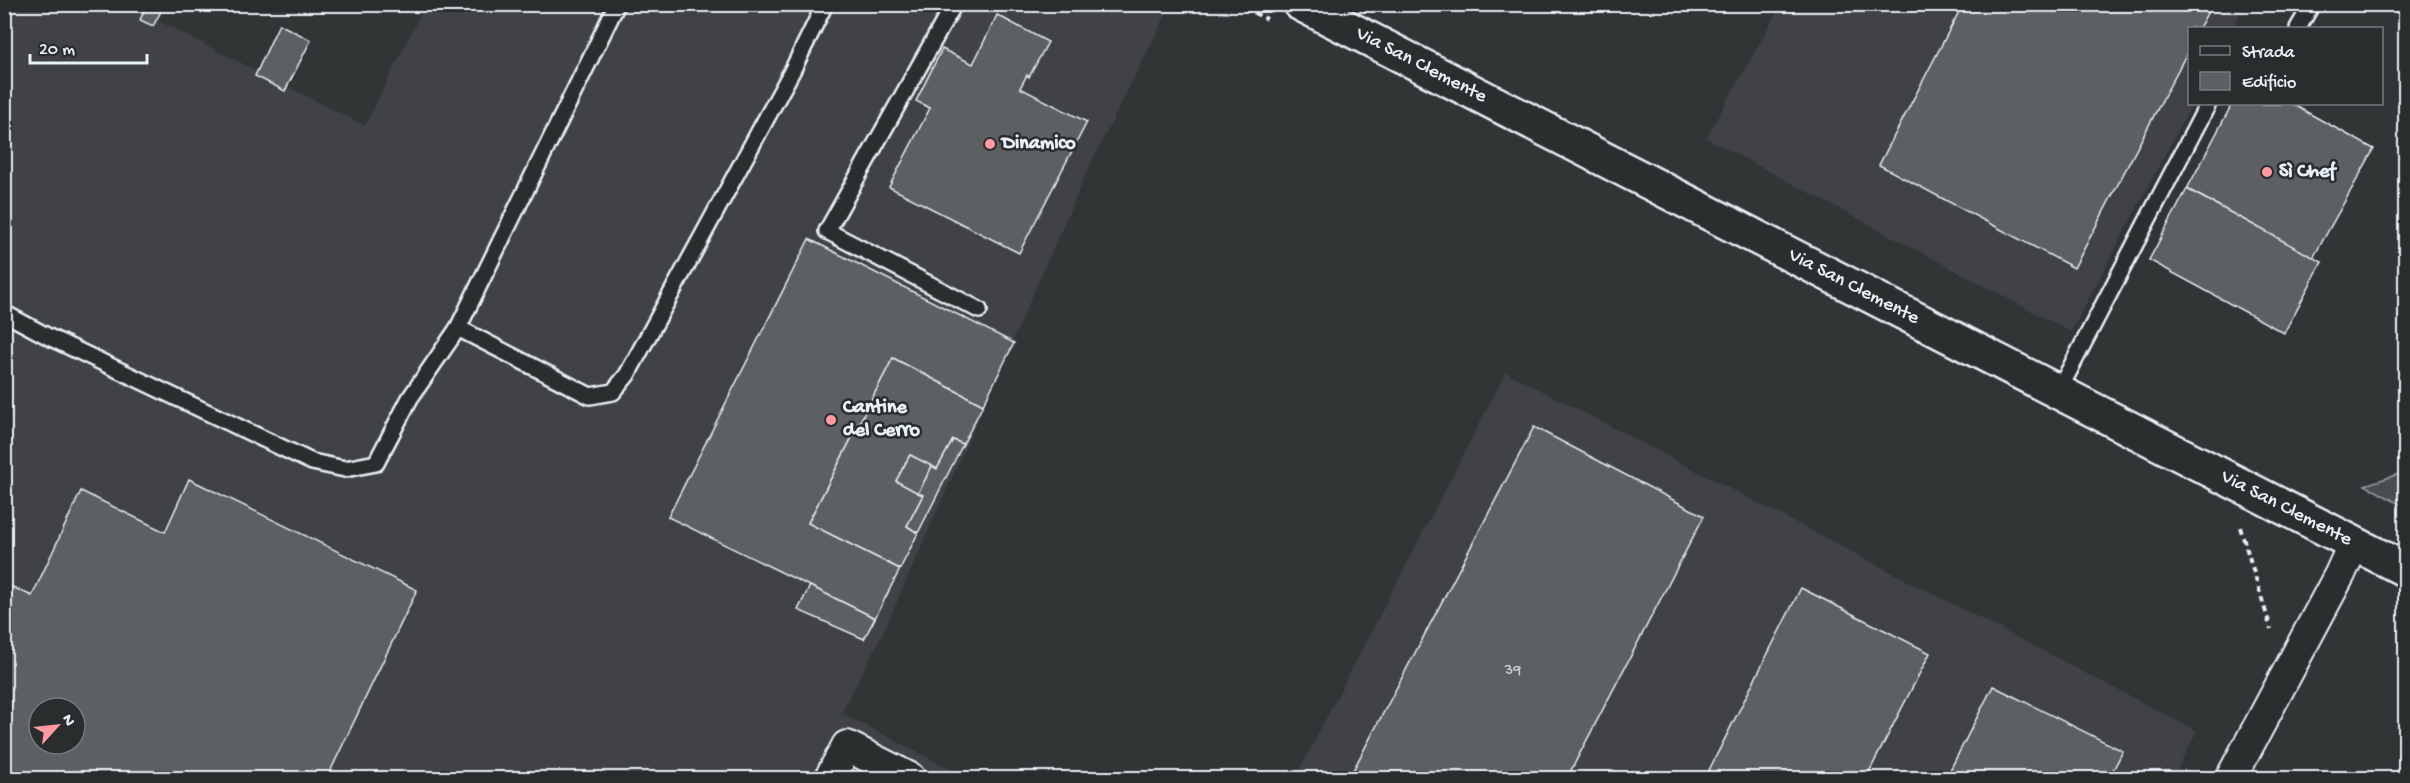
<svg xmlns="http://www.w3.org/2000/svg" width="2410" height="783" viewBox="0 0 2410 783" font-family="'Gochi Hand',sans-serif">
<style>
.built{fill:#3f4244;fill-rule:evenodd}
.green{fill:#494d4f;stroke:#989fa4;stroke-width:1.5}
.building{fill:#5c6063;stroke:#e8f1f8;stroke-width:1.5;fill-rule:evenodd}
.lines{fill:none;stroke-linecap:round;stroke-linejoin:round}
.service-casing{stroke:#e8f1f8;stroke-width:20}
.minor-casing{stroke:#e8f1f8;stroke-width:34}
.secondary-casing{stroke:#e8f1f8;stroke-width:38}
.path{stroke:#e8f1f8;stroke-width:4;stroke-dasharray:6 4.5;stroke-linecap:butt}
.service{stroke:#2a2d2e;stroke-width:15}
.minor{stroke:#2a2d2e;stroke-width:30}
.secondary{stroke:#2a2d2e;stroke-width:33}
.poi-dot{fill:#ff9aa2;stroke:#2a2d2e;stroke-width:2}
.labels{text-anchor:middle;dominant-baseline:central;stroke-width:5;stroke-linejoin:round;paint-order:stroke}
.number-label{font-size:16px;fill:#c5cdd3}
.street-label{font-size:20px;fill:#e8f1f8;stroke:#2a2d2e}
.poi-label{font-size:20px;font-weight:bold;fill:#e8f1f8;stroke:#2a2d2e;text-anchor:start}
</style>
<rect width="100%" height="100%" fill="#323536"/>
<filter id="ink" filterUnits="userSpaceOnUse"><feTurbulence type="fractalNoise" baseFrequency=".0167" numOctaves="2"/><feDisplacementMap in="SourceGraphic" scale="12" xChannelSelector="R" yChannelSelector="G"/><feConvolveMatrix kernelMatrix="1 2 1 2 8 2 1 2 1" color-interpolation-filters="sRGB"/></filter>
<g filter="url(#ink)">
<g class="built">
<path d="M1155,4L1168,11L1090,165L885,629L841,713L968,778H5V5H144L141,12L365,126L425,5ZM39,708H75V744H39Z"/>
<path d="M1781,5H2245L2232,28H2190V104H2192L2071,332L1706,138Z"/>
<path d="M1506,372L2197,731L2173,778H1295Z"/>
</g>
<path class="green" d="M2405,472V507L2365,485Z"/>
<g class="building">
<path d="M147,4H165L153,26L140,20Z"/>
<path d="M1963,4H2212L2199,28H2190V47L2074,268L1879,165Z"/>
<path d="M997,15L1048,42L1029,77L1027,75L1020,88L1087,122L1019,253L889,187L930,108L916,101L942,49L973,64Z"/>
<path d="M279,24L311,40L285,91L255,76Z"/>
<path d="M2232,104H2292L2374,149L2313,258L2187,189Z"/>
<path d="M2187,189L2322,262L2284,333L2149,260Z"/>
<path d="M809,239L1014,343L983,405L893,358L808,523L900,569L875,618L668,517Z"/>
<path d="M893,358L983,405L963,444L953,440L937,469L910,455L896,481L923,495L907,526L918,533L900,569L808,523Z"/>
<path d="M1534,427L1704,516L1567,778H1349Z"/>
<path d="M953,440L963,444L918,533L907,526L923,495L918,493L932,466L937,469Z"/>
<path d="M910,455L932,466L918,493L896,481Z"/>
<path d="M189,479L417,590L327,778H4V583L32,596L81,491L165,532ZM39,708H75V744H39Z"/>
<path d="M810,586L875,618L864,639L798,610Z"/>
<path d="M1801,588L1930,653L1866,778H1705Z"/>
<path d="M1993,686L2123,751L2109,778H1946Z"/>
</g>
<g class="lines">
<defs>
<g id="service">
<path d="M954,4L827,231L979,310"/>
<path d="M2298,28L2312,4"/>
<path d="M4,313L49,337L312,462L345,469L376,463L410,398L458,328L617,4"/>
<path d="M458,328L590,396L613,392L627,375L792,71L825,4"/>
<path d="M2058,392L2208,104"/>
</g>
<g id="minor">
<path d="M830,778L847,746L910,778"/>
<path d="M2231,778L2340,574L2354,543"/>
</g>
<g id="secondary">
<path id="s1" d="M1301,4L2406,570"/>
</g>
</defs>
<use href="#service" class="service-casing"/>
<use href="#minor" class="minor-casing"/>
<use href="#secondary" class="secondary-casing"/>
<g class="path">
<path d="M1235,4L1267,19"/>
<path d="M2240,527L2271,629"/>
</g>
<use href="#service" class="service"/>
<use href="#minor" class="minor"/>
<use href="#secondary" class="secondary"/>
</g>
</g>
<g class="poi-dot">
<circle cx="990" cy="144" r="6"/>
<circle cx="2267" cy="172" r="6"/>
<circle cx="831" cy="420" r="6"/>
</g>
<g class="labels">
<g class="number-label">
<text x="1513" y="671">39</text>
</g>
<g class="street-label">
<text stroke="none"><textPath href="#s1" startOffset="135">Via San Clemente</textPath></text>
<text stroke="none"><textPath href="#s1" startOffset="621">Via San Clemente</textPath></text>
<text stroke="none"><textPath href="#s1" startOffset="1107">Via San Clemente</textPath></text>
</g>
<g class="poi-label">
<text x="1002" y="144">Dinamico</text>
<text x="2279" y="172">Sì Chef</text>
<text x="843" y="408">Cantine<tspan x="843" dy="23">del Cerro</tspan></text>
</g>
</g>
<rect width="2410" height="783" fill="none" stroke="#2a2d2e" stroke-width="24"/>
<rect x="12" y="12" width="2386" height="759" fill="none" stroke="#e8f1f8" stroke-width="2" filter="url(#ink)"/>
<rect x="2188" y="27" width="195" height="78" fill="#2a2d2e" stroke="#767b7f" stroke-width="1.5"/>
<rect x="2200" y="46" width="30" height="9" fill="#2a2d2e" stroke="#767b7f" stroke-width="1.5"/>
<text x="2242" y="57" font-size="18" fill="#e8f1f8">Strada</text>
<rect x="2200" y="72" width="30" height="18" fill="#5c6063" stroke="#767b7f" stroke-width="1.5"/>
<text x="2242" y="87" font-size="18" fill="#e8f1f8">Edificio</text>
<g transform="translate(57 726) rotate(63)"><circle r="28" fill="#2a2d2e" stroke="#767b7f" stroke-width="1.5"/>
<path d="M0-4.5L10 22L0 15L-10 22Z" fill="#ff9aa2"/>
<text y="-9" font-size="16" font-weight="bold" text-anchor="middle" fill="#e8f1f8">N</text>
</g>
<path d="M30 54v9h117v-9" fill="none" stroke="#e8f1f8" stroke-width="3"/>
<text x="39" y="54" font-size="18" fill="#e8f1f8" stroke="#2a2d2e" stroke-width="4.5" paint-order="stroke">20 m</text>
</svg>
